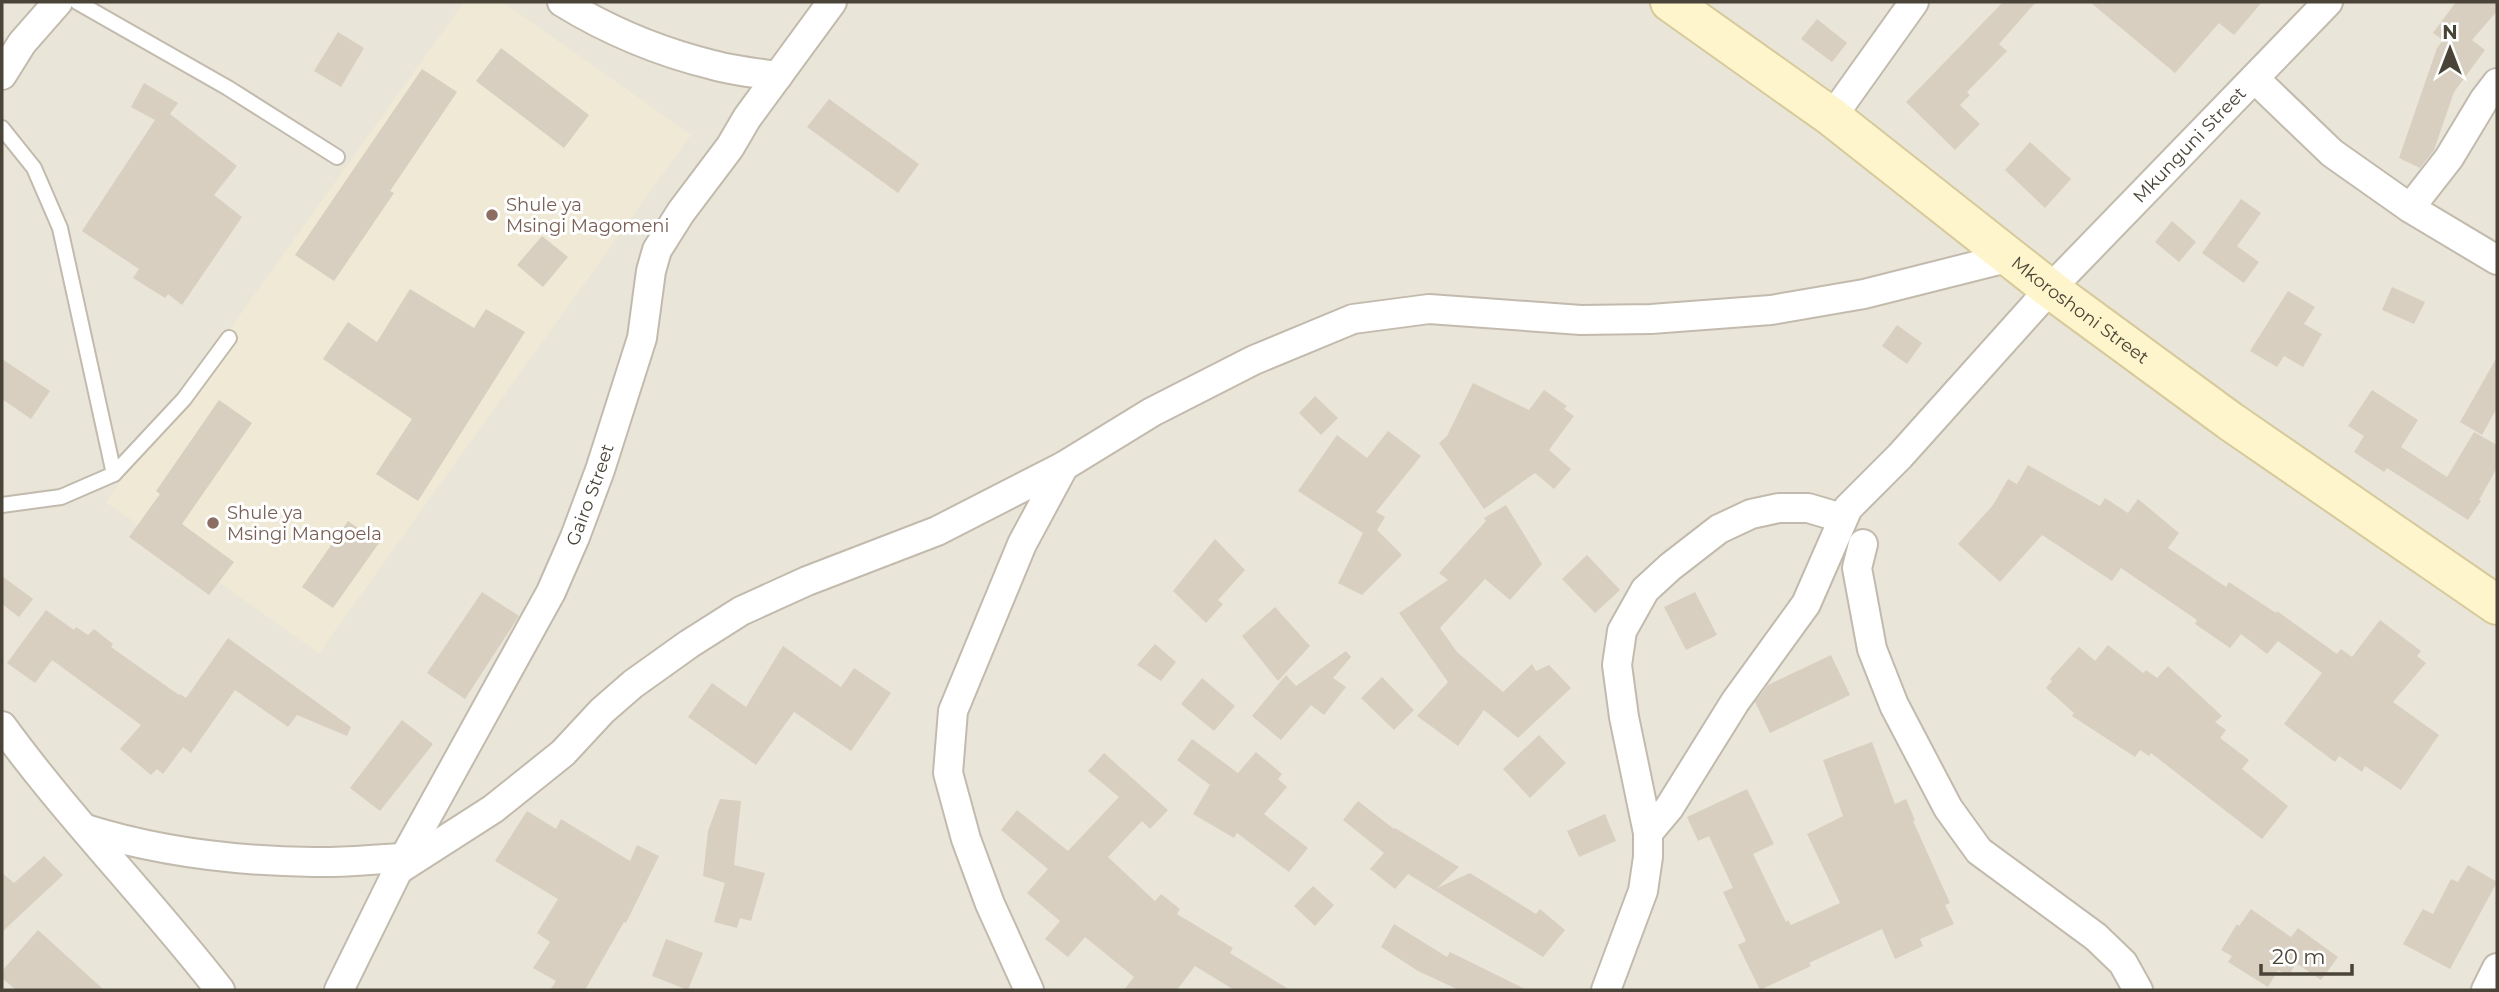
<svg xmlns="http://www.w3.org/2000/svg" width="2499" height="992" viewBox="0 0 2499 992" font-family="Montserrat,sans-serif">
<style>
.residential{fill:#eae5d9}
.education{fill:#efe9d5}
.building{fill:#d8cfc0}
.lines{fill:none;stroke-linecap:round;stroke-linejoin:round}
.lane-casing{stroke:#c2bbad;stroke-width:18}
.street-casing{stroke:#c2bbad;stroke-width:32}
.secondary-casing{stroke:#d6c99a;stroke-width:42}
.lane{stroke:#fff;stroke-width:14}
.street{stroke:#fff;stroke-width:28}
.secondary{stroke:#fff5cc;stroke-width:38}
.education-dot{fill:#8d6e63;stroke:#fff;stroke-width:2.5}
.labels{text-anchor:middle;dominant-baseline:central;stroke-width:6;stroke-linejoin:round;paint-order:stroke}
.street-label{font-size:18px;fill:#4a4438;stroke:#fff}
.education-label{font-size:18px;fill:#785e54;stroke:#fff;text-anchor:start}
</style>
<rect width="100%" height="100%" fill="#f6f3eb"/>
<rect class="residential" x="2" y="2" width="2495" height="988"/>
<path class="education" d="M464,2H503L691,135L319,653L106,502Z"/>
<g class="building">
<path d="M2003,2H2036L1999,44L2007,51L1967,92L1970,95L1960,105L1980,124L1955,150L1906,102Z"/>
<path d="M2090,2H2262L2234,35L2219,23L2175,73Z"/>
<path d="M2456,2H2497V11L2472,40L2485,50L2454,92L2434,150L2420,168L2399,158L2437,48L2443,40L2433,33Z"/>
<path d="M1817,19L1847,43L1832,62L1801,39Z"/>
<path d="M338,32L364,48L341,87L314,71Z"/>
<path d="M501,48L589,115L564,148L476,81Z"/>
<path d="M422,69L457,92L390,191L394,193L334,281L295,255Z"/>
<path d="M144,83L178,103L170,114L237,166L214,195L242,217L182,305L168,294L165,298L133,278L139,269L82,231L155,120L131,107Z"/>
<path d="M829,99L919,164L898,193L807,127Z"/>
<path d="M2030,142L2071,179L2045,208L2005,170Z"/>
<path d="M2241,199L2261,213L2237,246L2259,262L2244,283L2202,253Z"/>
<path d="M2172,221L2196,242L2179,262L2155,242Z"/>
<path d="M542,236L568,257L543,287L517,265Z"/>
<path d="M2392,287L2425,302L2414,324L2382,310Z"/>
<path d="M410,289L474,328L486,309L525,332L418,501L376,474L412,419L323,359L348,322L377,342Z"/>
<path d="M2288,291L2315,307L2304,324L2322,334L2303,367L2284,356L2277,367L2250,351Z"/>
<path d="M1897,325L1922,343L1907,364L1882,346Z"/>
<path d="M2497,357V408L2482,435L2460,422Z"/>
<path d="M2,359L50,391L31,419L2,399Z"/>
<path d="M1473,383L1529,410L1544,390L1567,406L1564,409L1574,416L1549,450L1571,469L1554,489L1535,473L1484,509L1439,443L1447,436Z"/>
<path d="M2372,390L2418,420L2401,447L2447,477L2474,432L2497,445V468L2479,500L2481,501L2468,520L2387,468L2384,472L2354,452L2364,436L2348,426Z"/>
<path d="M1315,396L1338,418L1321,435L1299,413Z"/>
<path d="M219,400L252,423L182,524L234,562L209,595L129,537L160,494L156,491Z"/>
<path d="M1388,431L1421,456L1376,512L1385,517L1377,530L1402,555L1362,595L1338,583L1363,533L1298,491L1337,435L1367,458Z"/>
<path d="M2028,465L2100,506L2105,498L2128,513L2138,499L2179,533L2168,548L2226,587L2229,582L2276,613L2277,611L2337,654L2341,649L2352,657L2380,620L2421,651L2417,656L2426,663L2393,702L2439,735L2401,790L2365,766L2362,772L2339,756L2335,762L2284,724L2322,673L2278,641L2267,654L2241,634L2230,648L2195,624L2197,620L2121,568L2112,581L2042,535L2000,582L1958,544L1993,505L2008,479L2017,484Z"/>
<path d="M1506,505L1542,564L1510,600L1485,579L1440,628L1457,652L1503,692L1532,664L1536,671L1549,665L1571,688L1518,738L1484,710L1458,746L1417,716L1448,682L1399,613L1448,580L1439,573L1486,521L1484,518Z"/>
<path d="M348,521L379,543L333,608L302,587Z"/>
<path d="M1215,539L1245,570L1218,600L1223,604L1206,623L1173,591Z"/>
<path d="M1587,555L1620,590L1595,613L1562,579Z"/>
<path d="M2,576L33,599L19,617L2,604Z"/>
<path d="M482,592L519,616L465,699L427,673Z"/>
<path d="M1695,592L1717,635L1686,650L1664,607Z"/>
<path d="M1275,607L1310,646L1278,681L1242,636Z"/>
<path d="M46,610L74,630L76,627L88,635L94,629L113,644L111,647L179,695L180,694L186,698L228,638L351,727L347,736L297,715L288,727L235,690L191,753L183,747L163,774L157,769L151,775L120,749L141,725L52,660L35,683L7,663Z"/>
<path d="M1155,644L1176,662L1161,681L1137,665Z"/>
<path d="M2108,645L2143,673L2146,670L2157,678L2168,666L2222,716L2215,722L2226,730L2220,738L2249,760L2242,769L2288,806L2262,839L2151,753L2149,756L2140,750L2135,757L2072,716L2074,713L2046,688L2052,681L2050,679L2079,647L2095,661Z"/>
<path d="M783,646L841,687L854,668L891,693L851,751L794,712L756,765L688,717L712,683L746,707Z"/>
<path d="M1346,651L1351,657L1333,678L1346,687L1324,715L1311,705L1281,740L1252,716L1286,675L1296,686Z"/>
<path d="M1831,655L1850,695L1770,733L1755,702L1768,685Z"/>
<path d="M1382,677L1414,710L1394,730L1361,698Z"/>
<path d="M1202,678L1235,706L1214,731L1181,704Z"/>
<path d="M402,720L433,744L380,811L350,788Z"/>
<path d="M1539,735L1566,763L1530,798L1503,769Z"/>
<path d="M1192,739L1238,773L1256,752L1282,774L1278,779L1287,787L1264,814L1308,848L1289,872L1237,833L1234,838L1193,814L1210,785L1177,760Z"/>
<path d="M1872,742L1895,804L1906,799L1915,820L1913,821L1950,903L1945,905L1954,924L1920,939L1923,946L1895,959L1882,929L1809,963L1811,966L1760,990L1738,945L1746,941L1723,892L1733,888L1709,836L1698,841L1687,817L1747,789L1774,844L1753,854L1786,922L1788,920L1791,925L1840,903L1807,834L1843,816L1823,760Z"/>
<path d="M1104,753L1168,810L1150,829L1142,821L1108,857L1155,901L1161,894L1180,909L1177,914L1233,948L1230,953L1290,990H1234L1195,966L1177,990H1124L1134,977L1085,937L1068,957L1045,939L1060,921L1027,893L1048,869L1001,830L1017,810L1068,851L1119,797L1088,771Z"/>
<path d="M720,799L741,801L734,865L765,873L751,921L740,918L737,928L714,922L725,883L703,876L708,831Z"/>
<path d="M1358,801L1394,829L1395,828L1459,867L1437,888L1470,873L1536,914L1540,909L1565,930L1543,957L1408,874L1395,889L1370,869L1384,853L1343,820Z"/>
<path d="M527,811L556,829L561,819L630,861L637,845L659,856L626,923L624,922L585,990H550L556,981L533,968L550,942L537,933L558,899L495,861Z"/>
<path d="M1605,814L1616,841L1579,857L1567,831Z"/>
<path d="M44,856L63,875L2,932V873L14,883Z"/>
<path d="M2468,865L2497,882L2450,969L2403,944L2423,909L2433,914L2451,879L2458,882Z"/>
<path d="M1313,886L1334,905L1315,926L1294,906Z"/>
<path d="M2251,909L2291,937L2298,928L2338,957L2321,980L2296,963L2289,976L2278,970L2268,987L2228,962L2232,956L2221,950L2237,924L2239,926Z"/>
<path d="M1394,924L1447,957L1450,952L1527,990H1459L1418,971L1381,947Z"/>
<path d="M38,930L104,990H16L2,978V971Z"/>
<path d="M666,939L703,953L688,990L652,976Z"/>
</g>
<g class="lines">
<defs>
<g id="lane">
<path d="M77,2L228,88L337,157"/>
<path d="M2,128L34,168L60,228L114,474"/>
<path d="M2,505L61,497L114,474L184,399L229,338"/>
</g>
<g id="street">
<path d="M562,2C609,31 660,52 713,65C734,71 756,73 778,76"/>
<path d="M2,75L22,43L58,2"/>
<path d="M2255,79L2332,153L2410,208L2497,260"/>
<path d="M1832,117L1914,2"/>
<path d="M2410,208L2449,158L2484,100L2497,83"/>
<path d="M1863,544L1857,568L1872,649L1894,705L1948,808L1979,851L2096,937L2123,963L2138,990"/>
<path d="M2,726C69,818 150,900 220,990"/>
<path d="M86,829C159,852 236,861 313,862C343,863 374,859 404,858"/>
<path id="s1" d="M1648,833L1669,808L1735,702L1806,604L1848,508L1900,456L2050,289L2328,2"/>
<path d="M398,870L493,809L563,753L602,711L633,684L689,644L741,611L807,581L937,531L1064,466L1152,412L1254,360L1353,319L1429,309L1581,320L1651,319L1771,310L1864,294L2011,257"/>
<path id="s2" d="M339,990L404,858L551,592L575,537L600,470L642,338L651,271L657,250L681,212L730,147L747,118L832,2"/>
<path d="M1029,990L990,904L966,839L948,773L953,711L1022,544L1064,466"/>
<path d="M1606,990L1643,891L1648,857V833L1624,717L1617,665L1622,631L1645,590L1670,567L1719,529L1751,514L1779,508H1808L1842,518"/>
<path d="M2486,990L2497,968"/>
</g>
<g id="secondary">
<path id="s3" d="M1670,2L1832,117L2050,289L2230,421L2497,605"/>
</g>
</defs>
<use href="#lane" class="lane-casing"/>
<use href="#street" class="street-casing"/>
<use href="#secondary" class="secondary-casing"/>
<use href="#lane" class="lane"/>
<use href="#street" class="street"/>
<use href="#secondary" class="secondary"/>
</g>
<g class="education-dot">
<circle cx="492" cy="215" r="7"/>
<circle cx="213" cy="523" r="7"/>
</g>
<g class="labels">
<g class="street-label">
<text stroke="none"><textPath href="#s1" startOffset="882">Mkunguni Street</textPath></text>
<text stroke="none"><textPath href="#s3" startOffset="513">Mkoroshoni Street</textPath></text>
<text stroke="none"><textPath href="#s2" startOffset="556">Gairo Street</textPath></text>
</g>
<g class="education-label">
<text x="506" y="205">Shule ya<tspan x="506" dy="21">Msingi Magomeni</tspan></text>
<text x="227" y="513">Shule ya<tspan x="227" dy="21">Msingi Mangoela</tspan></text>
</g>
</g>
<rect width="2499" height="992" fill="none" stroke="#4a4438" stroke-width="7"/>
<g transform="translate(2450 49)" stroke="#ffffff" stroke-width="5" paint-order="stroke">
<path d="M0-5L12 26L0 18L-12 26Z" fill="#4a4438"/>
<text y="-10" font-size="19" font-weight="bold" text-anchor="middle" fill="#4a4438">N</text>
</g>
<path d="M2261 964v10h91v-10" fill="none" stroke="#4a4438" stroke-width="3.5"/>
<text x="2272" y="964" font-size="21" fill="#4a4438" stroke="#ffffff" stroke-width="5" paint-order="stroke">20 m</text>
</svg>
